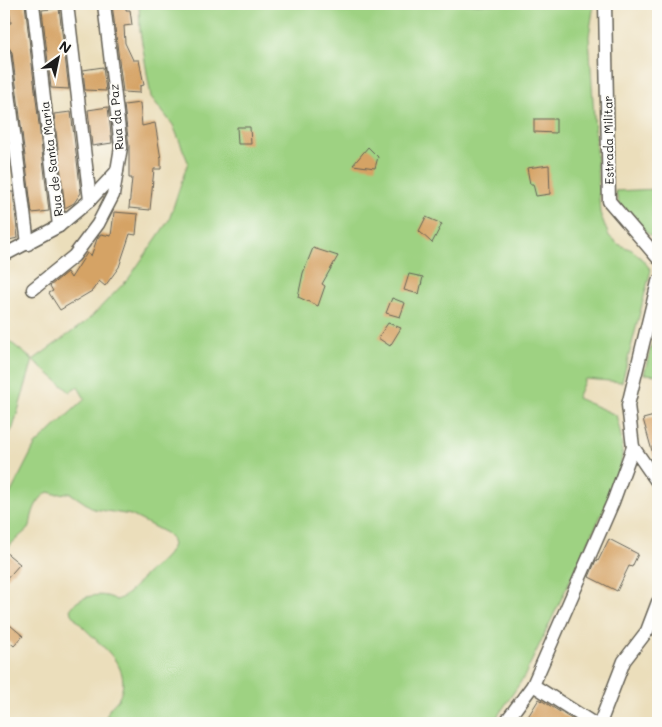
<svg xmlns="http://www.w3.org/2000/svg" width="662" height="727" viewBox="0 0 662 727" font-family="Mali,sans-serif">
<style>
.green{fill:#9ed282;stroke:#5d774f}
.building{fill:#d5a365}
.lines{fill:none;stroke-linecap:round;stroke-linejoin:round}
.minor-casing{stroke:#646054;stroke-width:15}
.minor{stroke:#fff;stroke-width:12}
.labels{text-anchor:middle;dominant-baseline:central;stroke-width:4;stroke-linejoin:round;paint-order:stroke}
.street-label{font-size:12px;fill:#1c1c1c;stroke:#fdfcf7}
</style>
<rect width="100%" height="100%" fill="#fdfcf7"/>
<filter id="ink" filterUnits="userSpaceOnUse"><feTurbulence type="fractalNoise" baseFrequency=".02" numOctaves="2"/><feDisplacementMap in="SourceGraphic" scale="10" xChannelSelector="R" yChannelSelector="G"/><feConvolveMatrix kernelMatrix="1 2 1 2 8 2 1 2 1" color-interpolation-filters="sRGB"/></filter>
<filter id="wash" filterUnits="userSpaceOnUse"><feTurbulence type="fractalNoise" baseFrequency=".0096" numOctaves="4" result="noise"/><feDisplacementMap in="SourceGraphic" scale="20" xChannelSelector="R" yChannelSelector="G"/><feGaussianBlur stdDeviation="1.12" result="paint"/><feColorMatrix in="noise" values="0 0 0 0 0 0 0 0 0 0 0 0 0 0 0 0 0 1.4 0 .05"/><feComposite in="paint" operator="in"/></filter>
<g filter="url(#wash)">
<rect width="100%" height="100%" fill="#ebdebb"/>
<g class="green">
<path d="M139,4H594L589,36L600,213L609,236L618,244L632,250L643,260L651,270L622,382L585,379L577,398L616,415C627,455 623,464 608,501L524,677L493,723H110L105,719C107,716 108,711 110,708C116,701 120,700 122,689C130,657 83,636 70,610C78,595 103,591 116,600C129,596 134,586 143,577C154,566 167,560 173,545L171,538L166,533L131,515L94,509L70,493L55,494L48,492C35,501 32,512 30,527L11,544L4,554V506L35,445L85,399L78,387L70,392L33,360L13,428L4,442V337L33,360L87,321L129,278L169,220L188,162L173,125L151,97L140,31Z"/>
<path d="M658,189V242L632,220L620,206L615,191Z"/>
<path d="M658,320V375L644,374Z"/>
</g>
<g id="blocks">
<g class="building">
<path d="M8,4H25L49,211L32,213L12,52L7,46L4,24L11,23Z"/>
<path d="M112,4H126V10H130L132,25L124,26L125,43L133,60H139L144,85L140,86V93L123,92Z"/>
<path d="M59,8L69,89L51,88L42,10Z"/>
<path d="M103,67L106,91L85,90L83,70Z"/>
<path d="M140,103L142,126L155,123L161,159V169H154L150,210L129,208L132,178H129V146L124,105Z"/>
<path d="M108,107L112,143L92,146L88,110Z"/>
<path d="M71,112L81,193L74,203L65,208L54,114Z"/>
<path d="M534,119H556V133L534,132Z"/>
<path d="M237,127H250L251,144H238Z"/>
<path d="M368,147L378,157L375,168L353,165Z"/>
<path d="M549,165L550,194L536,196L533,184H530L527,168Z"/>
<path d="M4,192H13L18,238L4,241Z"/>
<path d="M114,212L138,214L136,235L130,234L119,267L105,286L99,281L92,291L60,310L49,293L53,291L50,286L67,272L71,278L87,253L91,256L97,239L101,234L111,236Z"/>
<path d="M426,217L442,224L432,243L419,231Z"/>
<path d="M313,248L338,256L322,284L325,286L318,306L298,297L303,273Z"/>
<path d="M409,274L423,277L419,294L404,290Z"/>
<path d="M392,298L405,303L400,317L386,313Z"/>
<path d="M388,323L401,328L390,346L378,338Z"/>
<path d="M658,415V457L654,458L643,419Z"/>
<path d="M609,539L638,554L632,567L629,566L617,591L589,577L596,560L598,561Z"/>
<path d="M4,551L20,564L4,582Z"/>
<path d="M4,620L23,636L14,646L4,637Z"/>
<path d="M539,699L549,705L578,723H524Z"/>
</g>
</g>
</g>
<g filter="url(#ink)">
<use href="#blocks" fill-opacity="0" stroke="#646054" stroke-width="1"/>
<g class="lines">
<defs>
<g id="minor">
<path d="M33,4L59,226"/>
<path d="M67,4L90,200"/>
<path d="M605,4L609,201L658,258"/>
<path d="M4,53L28,244"/>
<path d="M4,255L59,226L90,200L117,171"/>
<path d="M658,282L628,405L633,447L658,483"/>
<path d="M33,289L74,256L98,224L113,195L121,147L104,4"/>
<path d="M533,685L593,723"/>
<path d="M505,723L533,685L613,502L633,447"/>
<path d="M600,723L624,661L647,631L658,602"/>
</g>
</defs>
<use href="#minor" class="minor-casing"/>
<use href="#minor" class="minor"/>
</g>
</g>
<g class="labels">
<g class="street-label">
<text transform="translate(116 117) rotate(-95)">Rua da Paz</text>
<text transform="translate(608 140) rotate(-91)">Estrada Militar</text>
<text transform="translate(51 159) rotate(-97)">Rua de Santa Maria</text>
</g>
</g>
<rect width="662" height="727" fill="none" stroke="#fdfcf7" stroke-width="20"/>
<g transform="translate(58 58) rotate(33)" stroke="#fdfcf7" stroke-width="4" paint-order="stroke">
<path d="M0-4L9 19L0 12L-9 19Z" fill="#1c1c1c"/>
<text y="-8" font-size="14" font-weight="bold" text-anchor="middle" fill="#1c1c1c">N</text>
</g>
</svg>
